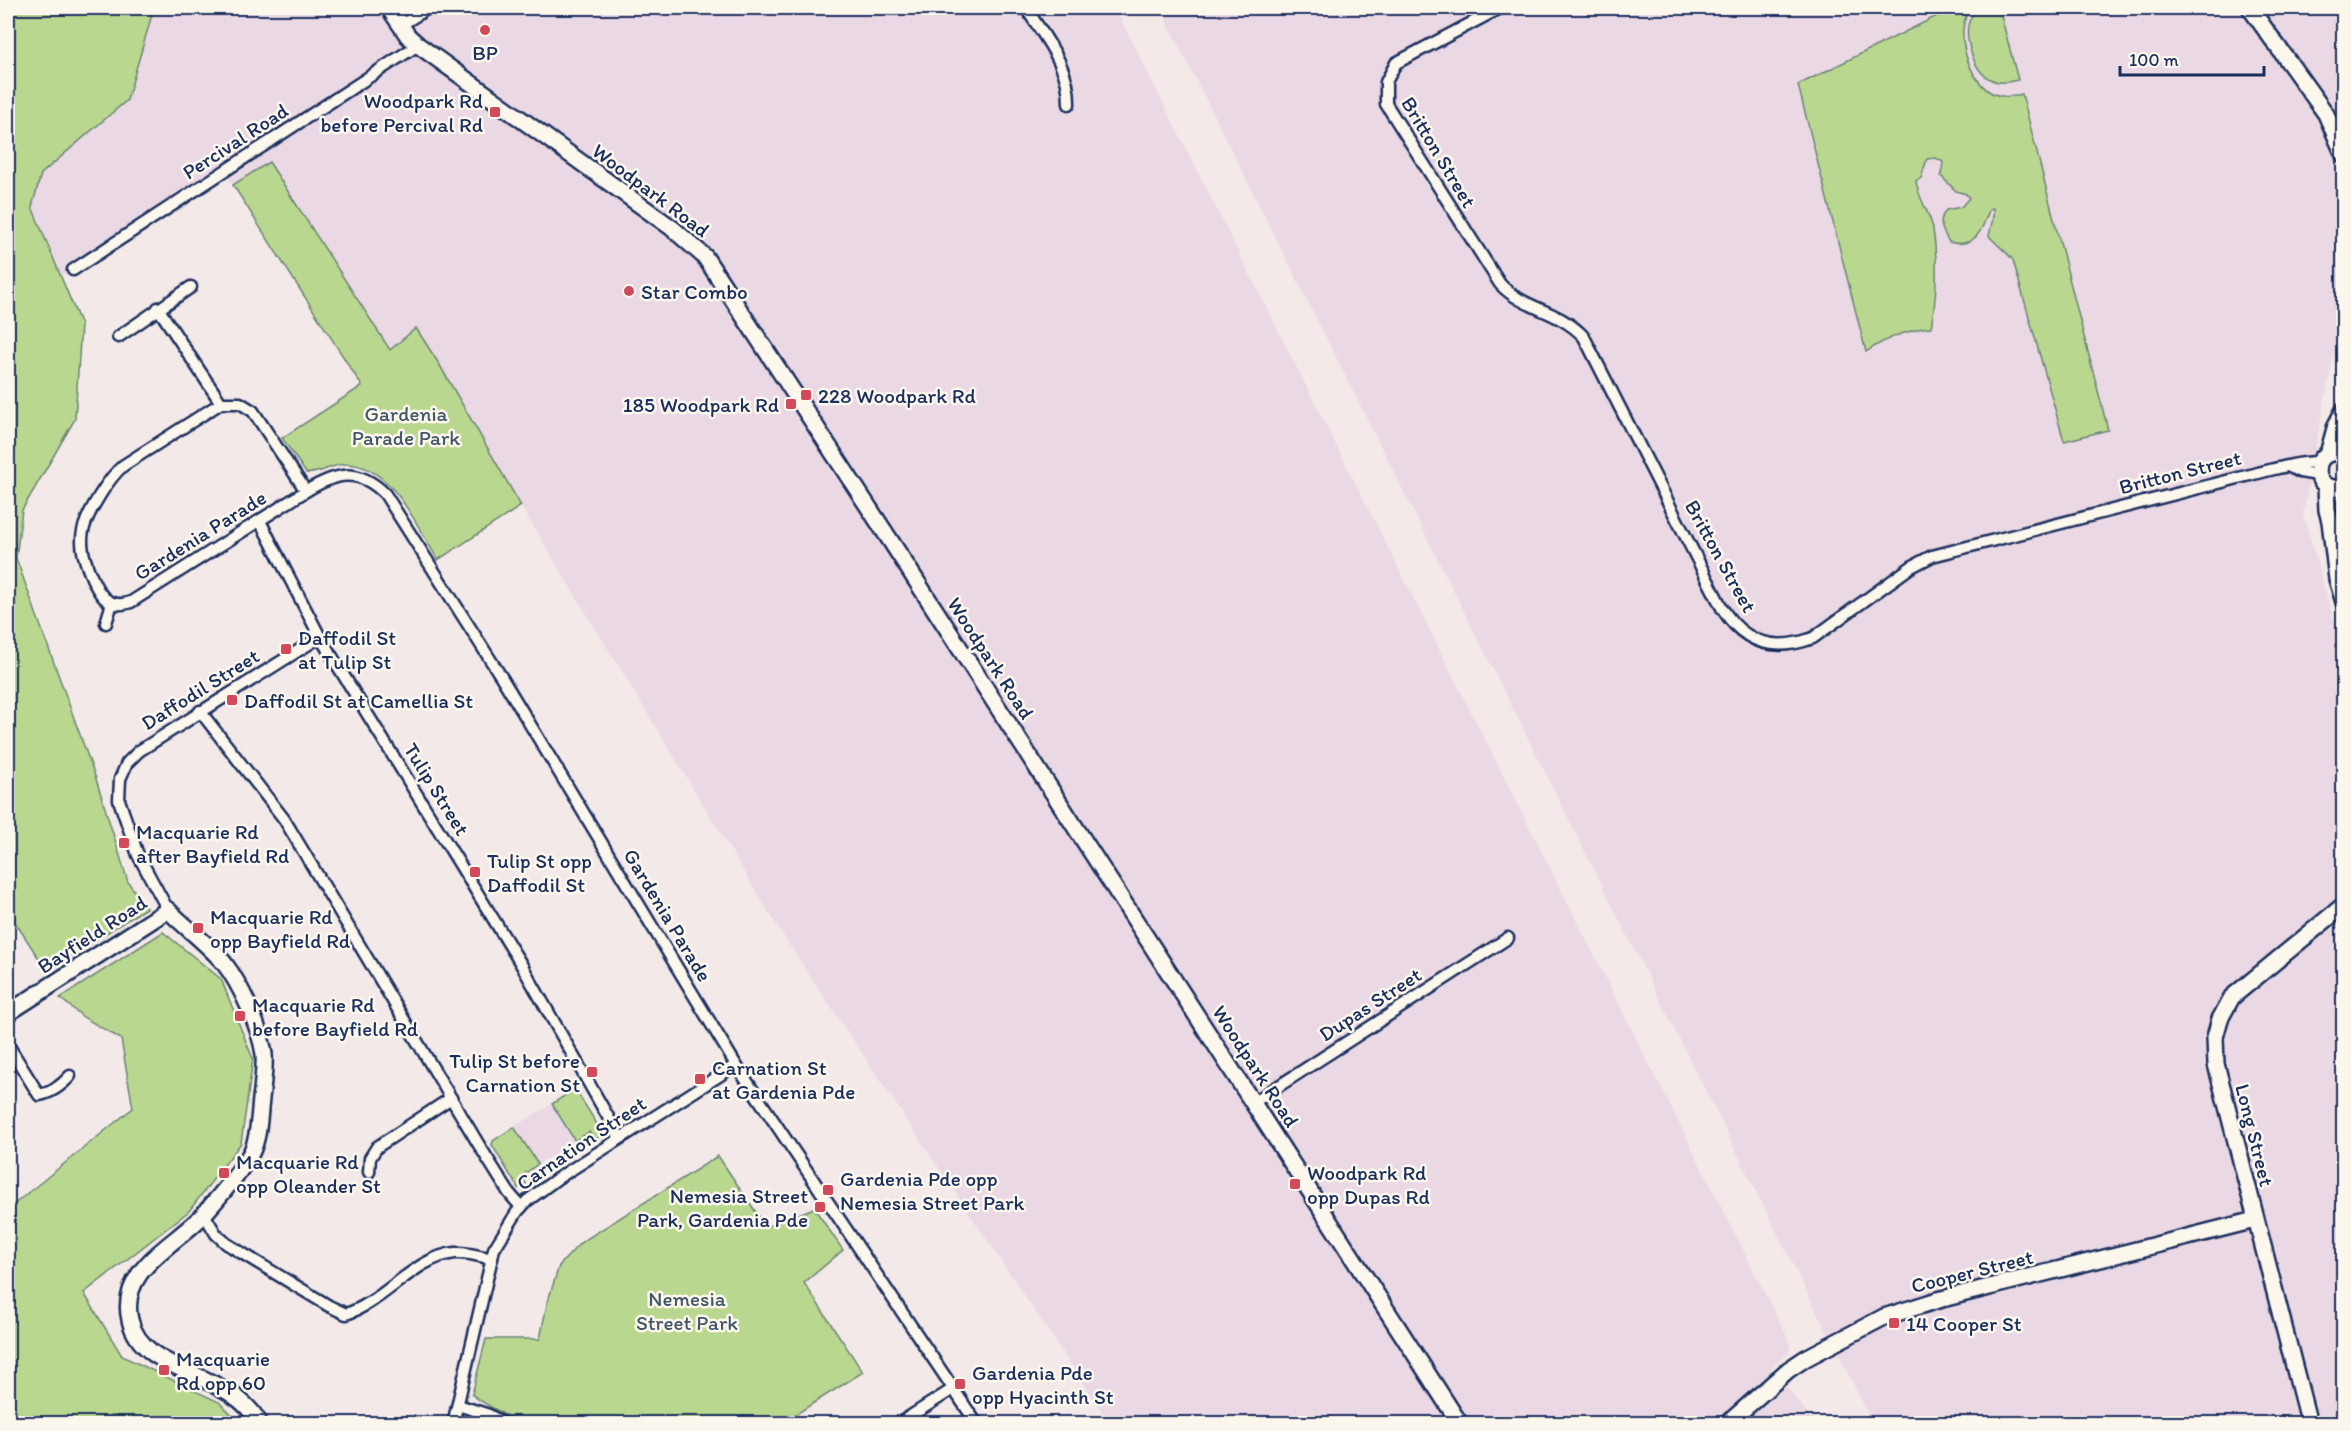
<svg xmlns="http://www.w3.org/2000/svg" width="2351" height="1431" viewBox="0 0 2351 1431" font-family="Itim,sans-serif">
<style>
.built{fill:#ead8e4}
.green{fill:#bad78f;stroke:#6a8376;stroke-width:1.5}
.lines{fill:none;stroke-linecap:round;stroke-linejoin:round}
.street-casing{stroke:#1b2f5e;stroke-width:15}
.secondary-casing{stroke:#1b2f5e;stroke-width:20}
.street{stroke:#fbf7ec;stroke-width:10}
.secondary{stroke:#fbf7ec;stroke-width:15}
.poi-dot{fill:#d1495b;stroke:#fbf7ec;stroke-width:2}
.labels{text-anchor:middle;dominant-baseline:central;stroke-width:5;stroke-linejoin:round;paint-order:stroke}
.poi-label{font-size:21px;fill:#1b2f5e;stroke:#fbf7ec;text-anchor:start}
.street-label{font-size:21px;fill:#1b2f5e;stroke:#fbf7ec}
.park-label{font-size:21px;fill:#43596a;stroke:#fbf7ec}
</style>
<rect width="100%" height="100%" fill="#f3e9e8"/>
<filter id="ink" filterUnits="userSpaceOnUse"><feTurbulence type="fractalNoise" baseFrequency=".0167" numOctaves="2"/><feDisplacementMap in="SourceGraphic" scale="12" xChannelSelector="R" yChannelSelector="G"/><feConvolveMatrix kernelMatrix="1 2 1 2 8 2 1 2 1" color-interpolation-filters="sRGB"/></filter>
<g filter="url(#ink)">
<g class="built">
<path d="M154,8H1115L1786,1335L1791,1347L1788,1353L1771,1368L1815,1423H1110L784,937L521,506L439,364L415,328L390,351L269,163L233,185L224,173L61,276L32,207L41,174L127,100Z"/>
<path d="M1160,8H2343V305L2303,514L2344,655L2343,1423H1873Z"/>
<path d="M552,1104L575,1141L538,1164L514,1127Z"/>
</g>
<g class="green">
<path d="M8,8H154L127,100L41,174L32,207L81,325L75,419L22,510L16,558L96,779L128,882L146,908L47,971L15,922L12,864L8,856Z"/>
<path d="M1953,8H1971C1953,29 1967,77 1990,92C2001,98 2011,97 2022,94L2108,430L2064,441L2013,260C2006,251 1997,245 1989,236C1990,230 1995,214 1993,208L1989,210C1982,231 1975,249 1949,242C1942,230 1937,222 1946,210L1961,207L1969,198L1966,194L1956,191L1941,176L1943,162L1936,158L1927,159L1921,178L1916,181C1918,199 1930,212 1933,229C1938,260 1937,297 1931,327C1907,330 1886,338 1866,352L1798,85Z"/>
<path d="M1979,8H1999L2018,80C2008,82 1999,84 1990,79C1973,71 1963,35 1970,19C1972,15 1976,11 1979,8Z"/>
<path d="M269,162L390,350L416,328L439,364L521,506L438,560C417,526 391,464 346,464C331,464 320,475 306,473L282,438L362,386L233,185Z"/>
<path d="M163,932L221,979L253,1059L241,1143L189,1211L84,1293L122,1356L219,1402L240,1423H11L8,1419V1209L133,1108L121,1039L83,1017L60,998Z"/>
<path d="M575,1089L602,1132L601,1135L596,1139L589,1132L575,1141L552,1104Z"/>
<path d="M514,1127L538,1164L523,1175L526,1184L521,1188H518L492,1145L493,1141Z"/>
<path d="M718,1156L766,1227L814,1208L843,1250L804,1283L863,1372L782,1423H519C509,1416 477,1401 472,1394L486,1339H540L547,1304L559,1266L580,1243Z"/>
</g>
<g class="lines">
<defs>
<g id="street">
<path d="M1026,8C1045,38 1070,67 1069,104"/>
<path d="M1500,8L1396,63L1386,82V104L1500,284C1524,310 1558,309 1584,337L1722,608C1744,644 1775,652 1813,638L1911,567L1932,556L2254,474C2275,469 2297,462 2319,462"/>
<path d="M401,25L428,8"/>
<path d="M73,270L418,45"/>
<path d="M158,308L221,403"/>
<path d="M118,337L191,287"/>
<path d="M2290,467L2300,472L2318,475"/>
<path d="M306,491L131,602C106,611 97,591 89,571C84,558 80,545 83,531C87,513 109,477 124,465L221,403H240L253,411L306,491C336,473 358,467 385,494L502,678L736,1065L977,1424"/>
<path d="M260,521L320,637L521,964L620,1138"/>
<path d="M106,623L112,603"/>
<path d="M200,711L284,819L479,1145L509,1193L521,1207"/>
<path d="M168,910L138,855L119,800L120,779L127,763L139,751L320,637"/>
<path d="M8,1045L39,1095C52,1093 61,1086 70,1076"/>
<path d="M1254,1102L1508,938"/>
<path d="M369,1172L370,1158L377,1147L451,1098"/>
<path d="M204,1214L216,1234L227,1244L329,1306L346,1314C384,1302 415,1257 455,1253C468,1252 480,1256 492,1259"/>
<path d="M458,1405L489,1415L504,1424"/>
<path d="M453,1424L494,1249L517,1212L527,1201L558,1178L736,1065"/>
<path d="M898,1424L953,1389"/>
</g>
<g id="secondary">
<path d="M389,8L408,36L418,45L672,228L705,257L890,540L1460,1424"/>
<path d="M2250,8L2326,114L2344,155"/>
<path d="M2328,454L2336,425L2344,410"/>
<path d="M2344,455C2310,441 2309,499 2344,486"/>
<path d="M2326,486L2327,510L2330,521L2337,579L2344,602"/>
<path d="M8,1013L168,910C186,928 208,944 224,963C241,985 260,1027 264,1054C265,1066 263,1079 262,1091C259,1110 260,1136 251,1153C239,1174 220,1196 204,1214C176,1245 118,1269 130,1320C143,1376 229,1368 260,1424"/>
<path d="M1727,1424L1788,1370L1806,1358L1884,1317L1938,1300L2255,1220"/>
<path d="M2309,1424L2216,1064L2215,1037L2220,1019L2232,997L2344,905"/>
</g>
</defs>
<use href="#street" class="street-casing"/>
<use href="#secondary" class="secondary-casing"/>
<use href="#street" class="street"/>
<use href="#secondary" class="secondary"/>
</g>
</g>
<g class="poi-dot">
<circle cx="485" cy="30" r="6"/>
<rect x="489" y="106" width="12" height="12" rx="3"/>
<circle cx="629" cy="291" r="6"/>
<rect x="800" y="389" width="12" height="12" rx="3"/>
<rect x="785" y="398" width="12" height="12" rx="3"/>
<rect x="280" y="643" width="12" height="12" rx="3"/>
<rect x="226" y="694" width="12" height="12" rx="3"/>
<rect x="118" y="837" width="12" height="12" rx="3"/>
<rect x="469" y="866" width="12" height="12" rx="3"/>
<rect x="192" y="922" width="12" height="12" rx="3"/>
<rect x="234" y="1010" width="12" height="12" rx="3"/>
<rect x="586" y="1066" width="12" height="12" rx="3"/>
<rect x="694" y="1073" width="12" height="12" rx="3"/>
<rect x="218" y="1167" width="12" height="12" rx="3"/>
<rect x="1289" y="1178" width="12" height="12" rx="3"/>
<rect x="822" y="1184" width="12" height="12" rx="3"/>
<rect x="814" y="1201" width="12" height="12" rx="3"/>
<rect x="1888" y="1317" width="12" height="12" rx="3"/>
<rect x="158" y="1364" width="12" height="12" rx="3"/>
<rect x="954" y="1378" width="12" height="12" rx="3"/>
</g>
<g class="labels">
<g class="poi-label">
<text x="485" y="52" text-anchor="middle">BP</text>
<text x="483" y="100" text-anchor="end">Woodpark Rd<tspan x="483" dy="24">before Percival Rd</tspan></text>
<text x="641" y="291">Star Combo</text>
<text x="818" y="395">228 Woodpark Rd</text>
<text x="779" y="404" text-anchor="end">185 Woodpark Rd</text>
<text x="298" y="637">Daffodil St<tspan x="298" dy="24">at Tulip St</tspan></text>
<text x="244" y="700">Daffodil St at Camellia St</text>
<text x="136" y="831">Macquarie Rd<tspan x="136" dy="24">after Bayfield Rd</tspan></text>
<text x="487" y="860">Tulip St opp<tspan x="487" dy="24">Daffodil St</tspan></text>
<text x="210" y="916">Macquarie Rd<tspan x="210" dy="24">opp Bayfield Rd</tspan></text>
<text x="252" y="1004">Macquarie Rd<tspan x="252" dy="24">before Bayfield Rd</tspan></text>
<text x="580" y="1060" text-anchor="end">Tulip St before<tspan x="580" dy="24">Carnation St</tspan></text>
<text x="712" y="1067">Carnation St<tspan x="712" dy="24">at Gardenia Pde</tspan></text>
<text x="236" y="1161">Macquarie Rd<tspan x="236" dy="24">opp Oleander St</tspan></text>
<text x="1307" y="1172">Woodpark Rd<tspan x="1307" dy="24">opp Dupas Rd</tspan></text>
<text x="840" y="1178">Gardenia Pde opp<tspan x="840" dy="24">Nemesia Street Park</tspan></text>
<text x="808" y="1195" text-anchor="end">Nemesia Street<tspan x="808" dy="24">Park, Gardenia Pde</tspan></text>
<text x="1906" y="1323">14 Cooper St</text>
<text x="176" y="1358">Macquarie<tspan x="176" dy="24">Rd opp 60</tspan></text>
<text x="972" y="1372">Gardenia Pde<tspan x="972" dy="24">opp Hyacinth St</tspan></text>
</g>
<g class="street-label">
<text transform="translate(235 141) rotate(-33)">Percival Road</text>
<text transform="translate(1439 152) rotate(59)">Britton Street</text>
<text transform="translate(651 190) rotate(37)">Woodpark Road</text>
<text transform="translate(2180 472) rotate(-14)">Britton Street</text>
<text transform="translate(200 535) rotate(-32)">Gardenia Parade</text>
<text transform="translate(1721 556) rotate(61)">Britton Street</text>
<text transform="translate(991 658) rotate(57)">Woodpark Road</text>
<text transform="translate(200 689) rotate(-32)">Daffodil Street</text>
<text transform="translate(437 789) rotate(58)">Tulip Street</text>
<text transform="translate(668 915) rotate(59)">Gardenia Parade</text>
<text transform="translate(92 934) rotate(-33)">Bayfield Road</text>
<text transform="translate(1370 1004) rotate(-33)">Dupas Street</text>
<text transform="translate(1256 1066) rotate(57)">Woodpark Road</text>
<text transform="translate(2255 1135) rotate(76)">Long Street</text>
<text transform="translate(581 1143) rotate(-34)">Carnation Street</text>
<text transform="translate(1972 1271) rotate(-14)">Cooper Street</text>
</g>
<g class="park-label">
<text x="406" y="413">Gardenia<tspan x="406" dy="24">Parade Park</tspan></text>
<text x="687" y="1298">Nemesia<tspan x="687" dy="24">Street Park</tspan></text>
</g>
</g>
<rect width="2351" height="1431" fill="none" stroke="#fbf7ec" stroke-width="30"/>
<rect x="15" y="15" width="2321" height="1401" fill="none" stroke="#1b2f5e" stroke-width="2" filter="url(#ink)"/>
<path d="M2120 66v9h144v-9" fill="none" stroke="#1b2f5e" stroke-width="3"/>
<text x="2129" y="66" font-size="18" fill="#1b2f5e" stroke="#fbf7ec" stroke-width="4.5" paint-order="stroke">100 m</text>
</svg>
